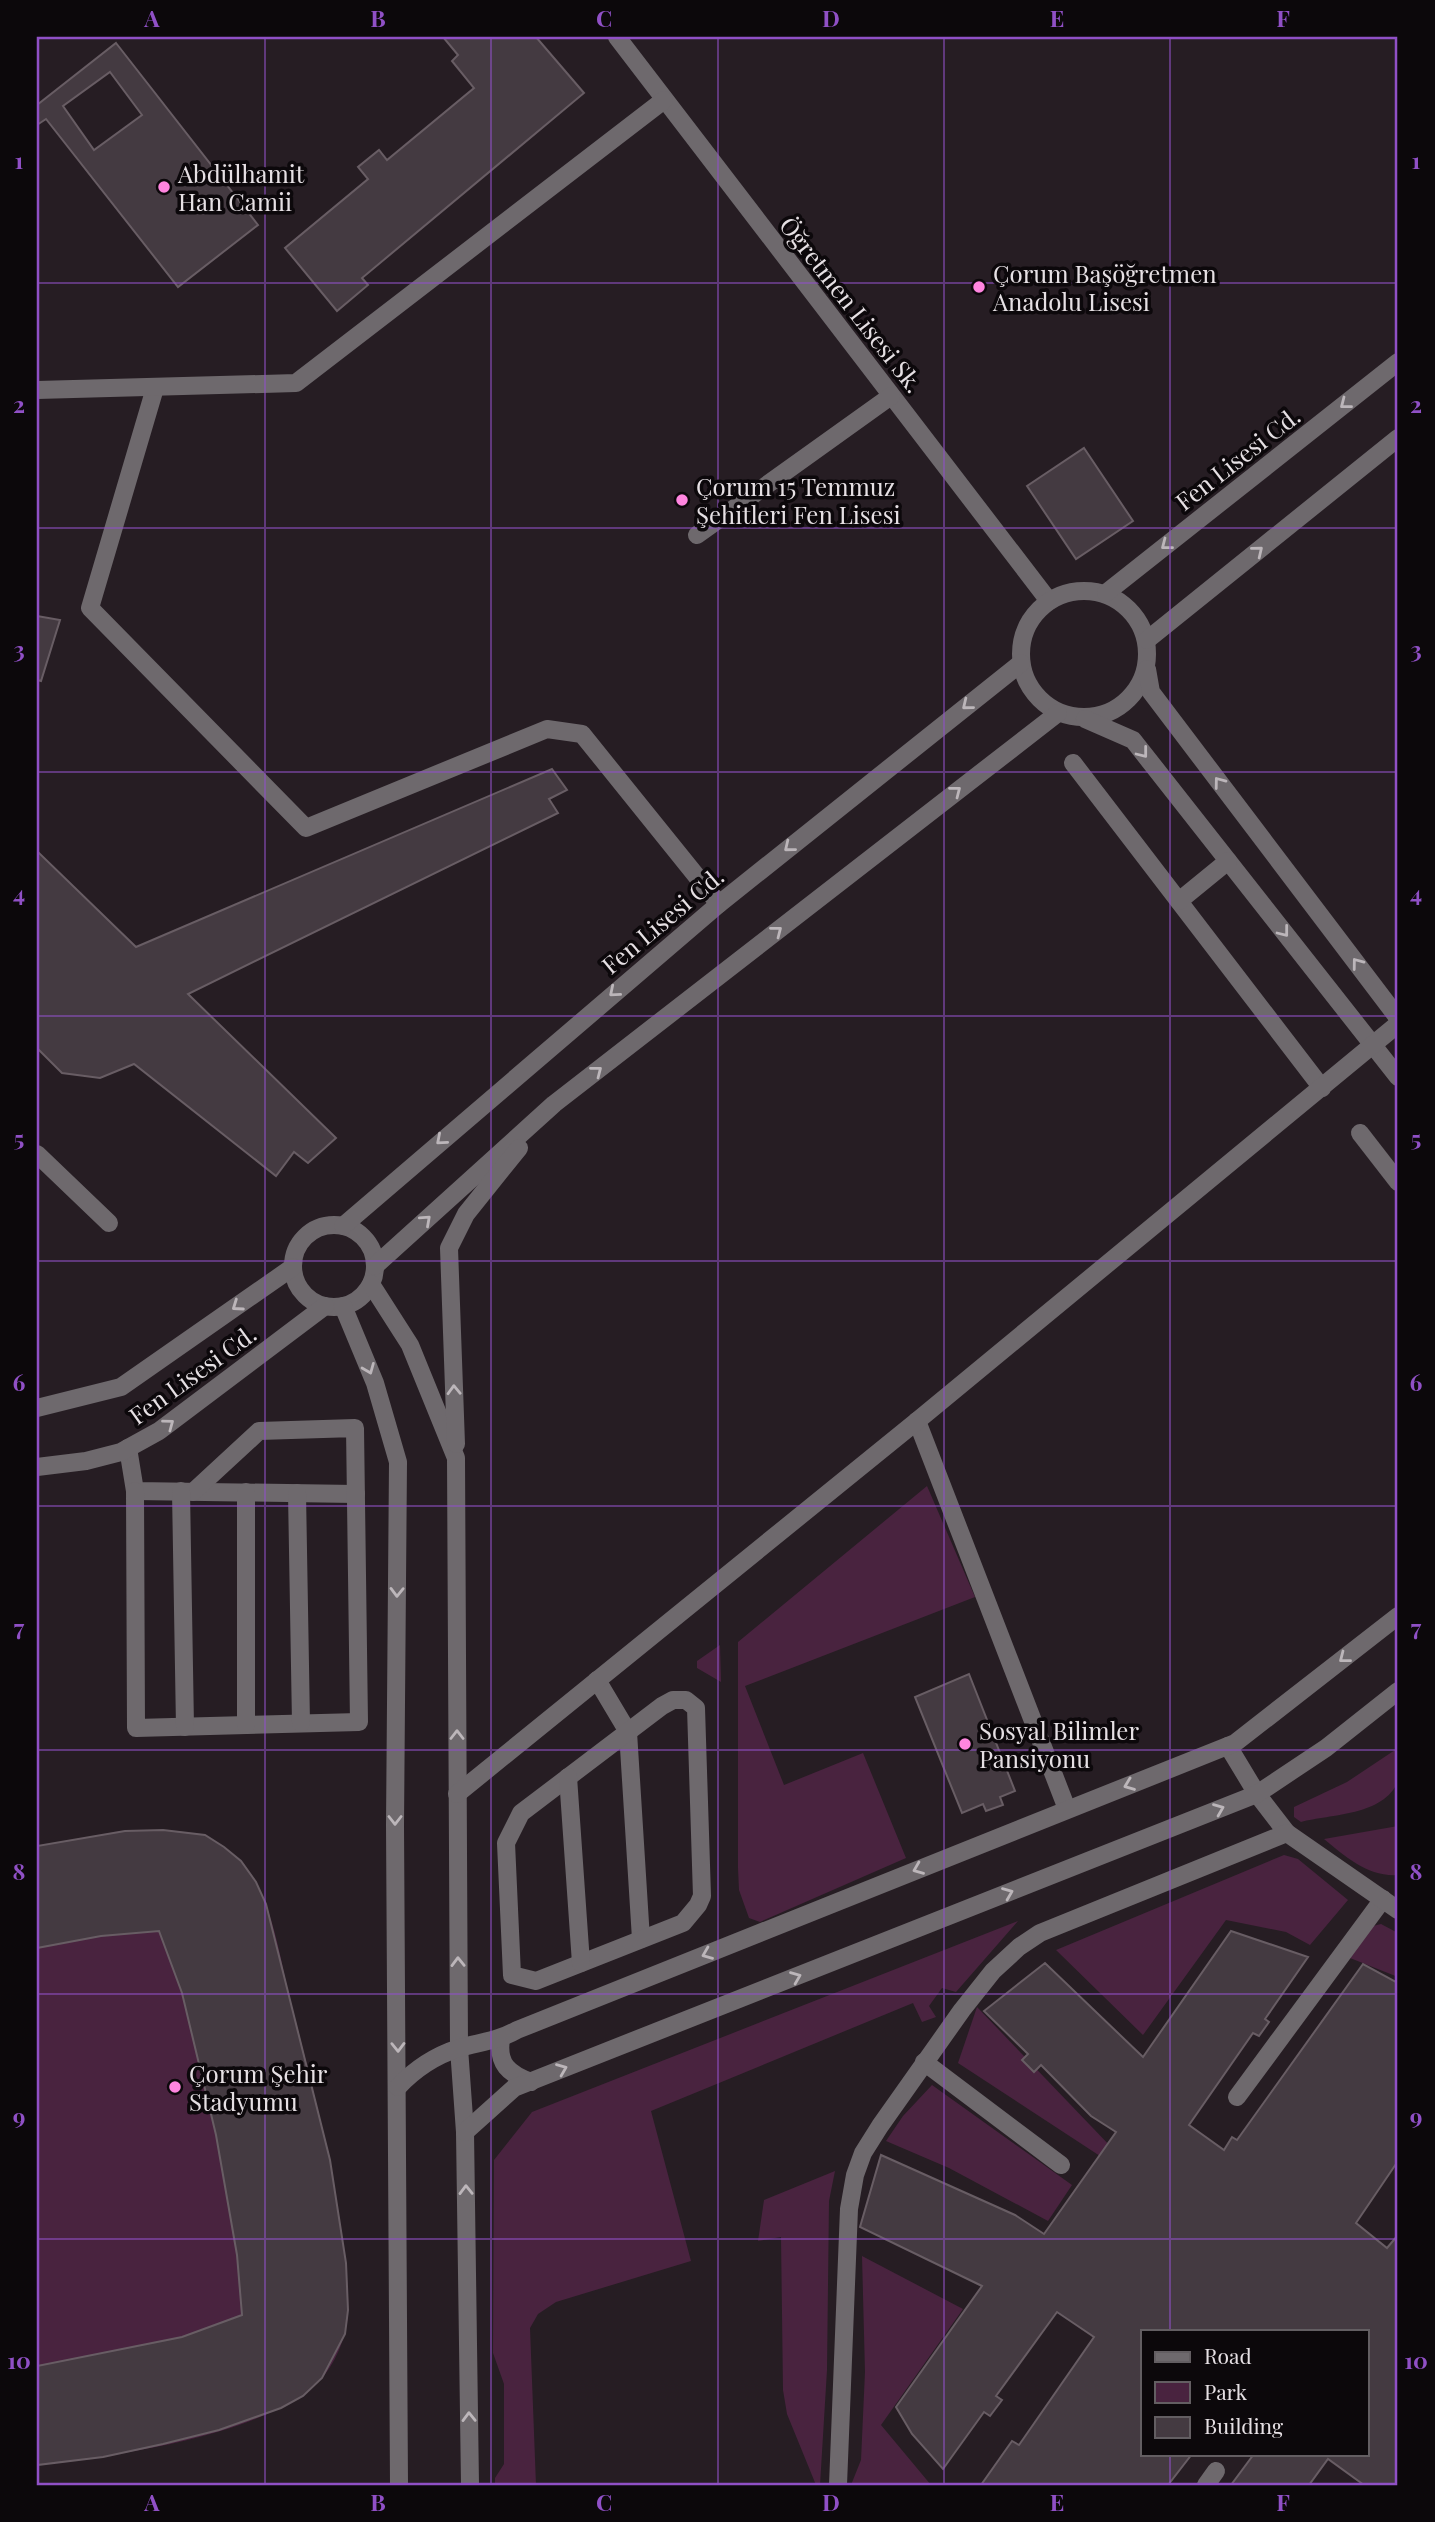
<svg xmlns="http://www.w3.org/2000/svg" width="1435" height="2522" viewBox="0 0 1435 2522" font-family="'Playfair Display',serif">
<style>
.green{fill:#49233f}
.building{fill:#443a41;stroke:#685d64;stroke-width:2;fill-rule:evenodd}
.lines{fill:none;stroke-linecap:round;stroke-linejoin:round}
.minor{stroke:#6e696d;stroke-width:18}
.oneway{stroke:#bcb6ba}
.grid{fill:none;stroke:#9050c6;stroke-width:2;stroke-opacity:0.55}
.poi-dot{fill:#ff85df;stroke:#0c080b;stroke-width:2.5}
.labels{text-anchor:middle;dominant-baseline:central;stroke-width:7;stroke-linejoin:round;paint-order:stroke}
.poi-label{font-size:24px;fill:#e6e0e4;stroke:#0c080b;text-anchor:start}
.street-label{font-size:24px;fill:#e6e0e4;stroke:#0c080b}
.neatline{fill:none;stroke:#9050c6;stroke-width:2.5}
.grid-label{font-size:23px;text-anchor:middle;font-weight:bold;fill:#9050c6}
</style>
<rect width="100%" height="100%" fill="#261d23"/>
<g class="green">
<path d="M927,1486L975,1597L745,1686L784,1785L863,1753L906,1858L760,1922L749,1918L739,1890L738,1868V1642Z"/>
<path d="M720,1645L721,1682L697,1668V1661Z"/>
<path d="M1398,1748C1398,1757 1401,1773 1398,1781C1384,1816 1330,1814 1301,1822L1294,1817V1807L1347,1782Z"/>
<path d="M1398,1826V1875C1368,1877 1346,1857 1324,1839Z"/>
<path d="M163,1830C193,1832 217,1837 239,1860C273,1895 279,1957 291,2003C310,2075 328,2147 339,2220C344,2250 349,2280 348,2310C348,2332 337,2361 322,2378C268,2436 113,2456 37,2465V1846L125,1831Z"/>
<path d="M1284,1855L1298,1859L1348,1900L1310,1945L1286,1932L1226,1920L1143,2035L1056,1950Z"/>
<path d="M1018,1921L956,1992L942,1988L929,2006L936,2017L922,2022L913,2003L651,2111L691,2261L556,2302L538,2314L530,2328L536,2485H495V2478L504,2464V2384L493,2353L494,2160L532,2112Z"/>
<path d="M1381,1924L1398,1933V1977L1350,1958L1373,1926Z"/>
<path d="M977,2007L1113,2149L1100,2156L958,2063Z"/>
<path d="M932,2085L1072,2185L1048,2221L949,2168L886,2141L903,2116Z"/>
<path d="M835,2171L829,2201L827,2370L820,2485H816L787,2414L783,2390L781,2237L758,2241L764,2200Z"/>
<path d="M862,2256L963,2309L881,2425L931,2485H851L861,2460L865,2372Z"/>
</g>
<g class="building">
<path d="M443,37H536L584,93L362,278L368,285L337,311L285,248L368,179L358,167L379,150L387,160L474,88L452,61L458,55Z"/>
<path d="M116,43L258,225L178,287L46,119L37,125V105ZM110,72L142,115L94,150L63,106Z"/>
<path d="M1084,448L1133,521L1076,559L1027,486Z"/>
<path d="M37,616L60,620L41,681L37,680Z"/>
<path d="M552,769L567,790L549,799L558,813L188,994L336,1138L308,1163L294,1152L276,1176L134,1064L100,1078L62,1073L37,1048V851L136,947Z"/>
<path d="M969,1674L1015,1791L1000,1797L1003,1805L986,1811L983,1804L962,1813L915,1697Z"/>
<path d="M163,1830L205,1835L224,1847L241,1861L256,1882L266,1904L330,2160L346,2263L348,2310L345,2334L322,2378L303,2396L281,2408L219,2430L163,2444L103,2457L37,2465V2366L182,2337L242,2315L237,2255L216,2135L182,1993L159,1931L101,1936L37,1948V1846L125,1831Z"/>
<path d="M1231,1931L1308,1957L1265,2019L1269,2022L1259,2036L1253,2033L1189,2125L1224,2150L1232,2137L1237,2140L1363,1964L1398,1983V2161L1356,2223L1387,2248L1398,2235V2485H1364L1328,2459L1309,2485H1231L1254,2454H1367V2331H1143V2454H1192L1168,2485H981L1012,2441L1019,2445L1094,2337L1057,2312L996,2396L1002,2400L990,2416L984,2412L943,2469L912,2434L896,2407L982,2286L860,2227L881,2155L1015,2215L1044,2234L1116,2132L1091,2116L1041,2065L1034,2072L1022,2060L1028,2054L984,2011L1045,1963L1143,2057Z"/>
</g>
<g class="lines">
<g class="minor">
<path d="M617,37L1049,601"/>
<path d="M155,388L90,608L306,828L547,729L582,734L719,904"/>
<path d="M37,390L296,383L664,100"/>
<path d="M697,535L891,396"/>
<circle cx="1084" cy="654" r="63"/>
<path d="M1106,593L1398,362"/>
<path d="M1147,640L1398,438"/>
<path d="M1147,669L1151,692L1398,1018"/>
<path d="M1085,719L1133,740L1398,1077"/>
<path d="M1073,763L1322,1088"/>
<path d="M1179,901L1228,861"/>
<path d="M1360,1133L1398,1182"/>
<path d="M37,1154L109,1223"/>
<circle cx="334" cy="1266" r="41"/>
<path d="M343,1226L719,904L1021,663"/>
<path d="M375,1266L554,1104L1058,713"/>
<path d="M371,1284L410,1345L456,1458L459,2048L465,2132L470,2485"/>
<path d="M343,1306L375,1383L398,1462L395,1825L399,2485"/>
<path d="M37,1408L121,1387L293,1267"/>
<path d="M917,1421L1067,1809"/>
<path d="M456,1444L449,1248L466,1214L519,1148"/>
<path d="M128,1448L135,1491L356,1494"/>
<path d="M37,1467L86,1461L121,1452L159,1431L325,1306"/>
<path d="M135,1491L136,1728L359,1722L355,1428L259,1431L193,1492"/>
<path d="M181,1491L185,1727"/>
<path d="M297,1493L301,1723"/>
<path d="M597,1680L628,1732L641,1939"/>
<path d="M673,1700H686L696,1708L702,1896L698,1905L683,1923L536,1981L512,1975L506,1843L521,1813L662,1706Z"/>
<path d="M246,1725V1492"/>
<path d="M1228,1746L1257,1794L1287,1833"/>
<path d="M568,1777L581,1963"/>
<path d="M457,1794L917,1421L1398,1024"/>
<path d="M501,2039C497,2064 509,2074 531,2082"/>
<path d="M924,2062L1061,2165"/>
<path d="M398,2087C415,2069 434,2056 459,2048C480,2042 498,2041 517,2030L1235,1743L1398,1616"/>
<path d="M1237,2097L1383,1899"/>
<path d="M465,2132L514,2088L1257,1794L1326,1748L1398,1691"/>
<path d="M838,2485L849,2209L855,2175L863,2153L880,2126L962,2010L993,1971L1019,1947L1040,1933L1287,1833L1398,1910"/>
<path d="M1206,2485L1216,2471"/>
</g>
</g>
<defs><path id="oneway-chevron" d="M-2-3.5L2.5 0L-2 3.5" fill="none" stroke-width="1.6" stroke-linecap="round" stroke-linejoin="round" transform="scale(1.75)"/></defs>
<g class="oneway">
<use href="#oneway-chevron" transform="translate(1345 404) rotate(142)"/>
<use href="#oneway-chevron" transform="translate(1166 545) rotate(142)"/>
<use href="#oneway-chevron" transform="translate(1258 551) rotate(-39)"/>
<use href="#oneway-chevron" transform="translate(967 705) rotate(141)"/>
<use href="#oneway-chevron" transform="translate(1143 753) rotate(52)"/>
<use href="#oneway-chevron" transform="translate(1219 782) rotate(-127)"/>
<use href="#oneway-chevron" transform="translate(956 791) rotate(-38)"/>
<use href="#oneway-chevron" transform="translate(789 847) rotate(141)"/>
<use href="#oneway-chevron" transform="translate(777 931) rotate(-38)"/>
<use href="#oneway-chevron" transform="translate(1284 932) rotate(52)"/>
<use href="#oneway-chevron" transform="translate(1357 963) rotate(-127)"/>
<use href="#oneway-chevron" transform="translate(614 992) rotate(140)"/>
<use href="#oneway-chevron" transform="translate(597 1071) rotate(-38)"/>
<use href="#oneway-chevron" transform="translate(441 1140) rotate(139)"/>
<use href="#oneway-chevron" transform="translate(426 1220) rotate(-42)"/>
<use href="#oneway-chevron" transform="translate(237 1306) rotate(145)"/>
<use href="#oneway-chevron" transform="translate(369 1369) rotate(68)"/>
<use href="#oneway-chevron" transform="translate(454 1390) rotate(-92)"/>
<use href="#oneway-chevron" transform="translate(169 1424) rotate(-37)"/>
<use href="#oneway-chevron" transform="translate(397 1592) rotate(91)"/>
<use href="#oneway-chevron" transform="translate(1344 1658) rotate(142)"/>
<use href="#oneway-chevron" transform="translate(457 1735) rotate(-90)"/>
<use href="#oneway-chevron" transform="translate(1129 1785) rotate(159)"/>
<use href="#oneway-chevron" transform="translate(1219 1809) rotate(-22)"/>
<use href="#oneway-chevron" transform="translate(395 1820) rotate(90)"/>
<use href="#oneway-chevron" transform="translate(918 1869) rotate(158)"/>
<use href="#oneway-chevron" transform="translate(1008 1893) rotate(-22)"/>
<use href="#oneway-chevron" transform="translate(707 1954) rotate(158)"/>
<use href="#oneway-chevron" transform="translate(458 1962) rotate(-91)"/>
<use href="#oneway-chevron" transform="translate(796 1977) rotate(-22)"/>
<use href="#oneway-chevron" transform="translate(398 2047) rotate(89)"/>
<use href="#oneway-chevron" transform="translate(562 2069) rotate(-22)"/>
<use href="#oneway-chevron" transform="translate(466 2190) rotate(-91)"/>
<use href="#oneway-chevron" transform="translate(469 2417) rotate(-91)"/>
</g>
<path class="grid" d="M265,37V2485M491,37V2485M718,37V2485M944,37V2485M1170,37V2331M37,283H1398M37,528H1398M37,772H1398M37,1016H1398M37,1261H1398M37,1506H1398M37,1750H1398M37,1994H1398M37,2239H1398M1170,2454V2485"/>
<g class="poi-dot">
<circle cx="164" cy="187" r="7"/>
<circle cx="979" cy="287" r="7"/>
<circle cx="682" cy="500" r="7"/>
<circle cx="965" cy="1744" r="7"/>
<circle cx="175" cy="2087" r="7"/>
</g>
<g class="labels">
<g class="poi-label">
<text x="178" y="173">Abdülhamit<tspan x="178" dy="28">Han Camii</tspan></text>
<text x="993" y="273">Çorum Başöğretmen<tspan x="993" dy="28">Anadolu Lisesi</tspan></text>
<text x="696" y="486">Çorum 15 Temmuz<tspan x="696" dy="28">Şehitleri Fen Lisesi</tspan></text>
<text x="979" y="1730">Sosyal Bilimler<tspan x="979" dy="28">Pansiyonu</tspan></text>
<text x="189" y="2073">Çorum Şehir<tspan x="189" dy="28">Stadyumu</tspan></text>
</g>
<g class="street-label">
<text transform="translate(852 304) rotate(52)">Öğretmen Lisesi Sk.</text>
<text transform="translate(1237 458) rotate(-38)">Fen Lisesi Cd.</text>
<text transform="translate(662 920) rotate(-40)">Fen Lisesi Cd.</text>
<text transform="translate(192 1374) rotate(-36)">Fen Lisesi Cd.</text>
</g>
</g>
<rect width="1435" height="2522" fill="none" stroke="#0c080b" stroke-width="77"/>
<rect x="1141" y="2330" width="228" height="126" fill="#0c080b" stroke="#635e62" stroke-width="2"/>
<rect x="1155" y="2352" width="35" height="10" fill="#6e696d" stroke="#635e62" stroke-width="2"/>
<text x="1204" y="2364" font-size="21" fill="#e6e0e4">Road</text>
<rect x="1155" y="2382" width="35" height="21" fill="#49233f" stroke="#635e62" stroke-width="2"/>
<text x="1204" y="2400" font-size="21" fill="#e6e0e4">Park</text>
<rect x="1155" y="2417" width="35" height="21" fill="#443a41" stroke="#635e62" stroke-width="2"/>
<text x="1204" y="2434" font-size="21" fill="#e6e0e4">Building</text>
<rect x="38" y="38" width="1358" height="2446" class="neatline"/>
<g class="grid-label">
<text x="152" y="27">A</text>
<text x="378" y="27">B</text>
<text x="604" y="27">C</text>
<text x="831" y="27">D</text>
<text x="1057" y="27">E</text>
<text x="1283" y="27">F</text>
<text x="19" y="169">1</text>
<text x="1416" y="169">1</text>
<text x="19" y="413">2</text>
<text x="1416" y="413">2</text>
<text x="19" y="658">3</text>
<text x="1416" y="658">3</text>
<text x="19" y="902">4</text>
<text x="1416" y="902">4</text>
<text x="19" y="1147">5</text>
<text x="1416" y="1147">5</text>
<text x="19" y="1391">6</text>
<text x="1416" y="1391">6</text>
<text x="19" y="1636">7</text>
<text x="1416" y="1636">7</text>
<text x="19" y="1880">8</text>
<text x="1416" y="1880">8</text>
<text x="19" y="2125">9</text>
<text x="1416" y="2125">9</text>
<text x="19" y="2369">10</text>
<text x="1416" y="2369">10</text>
<text x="152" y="2511">A</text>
<text x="378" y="2511">B</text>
<text x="604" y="2511">C</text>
<text x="831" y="2511">D</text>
<text x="1057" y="2511">E</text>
<text x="1283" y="2511">F</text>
</g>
</svg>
